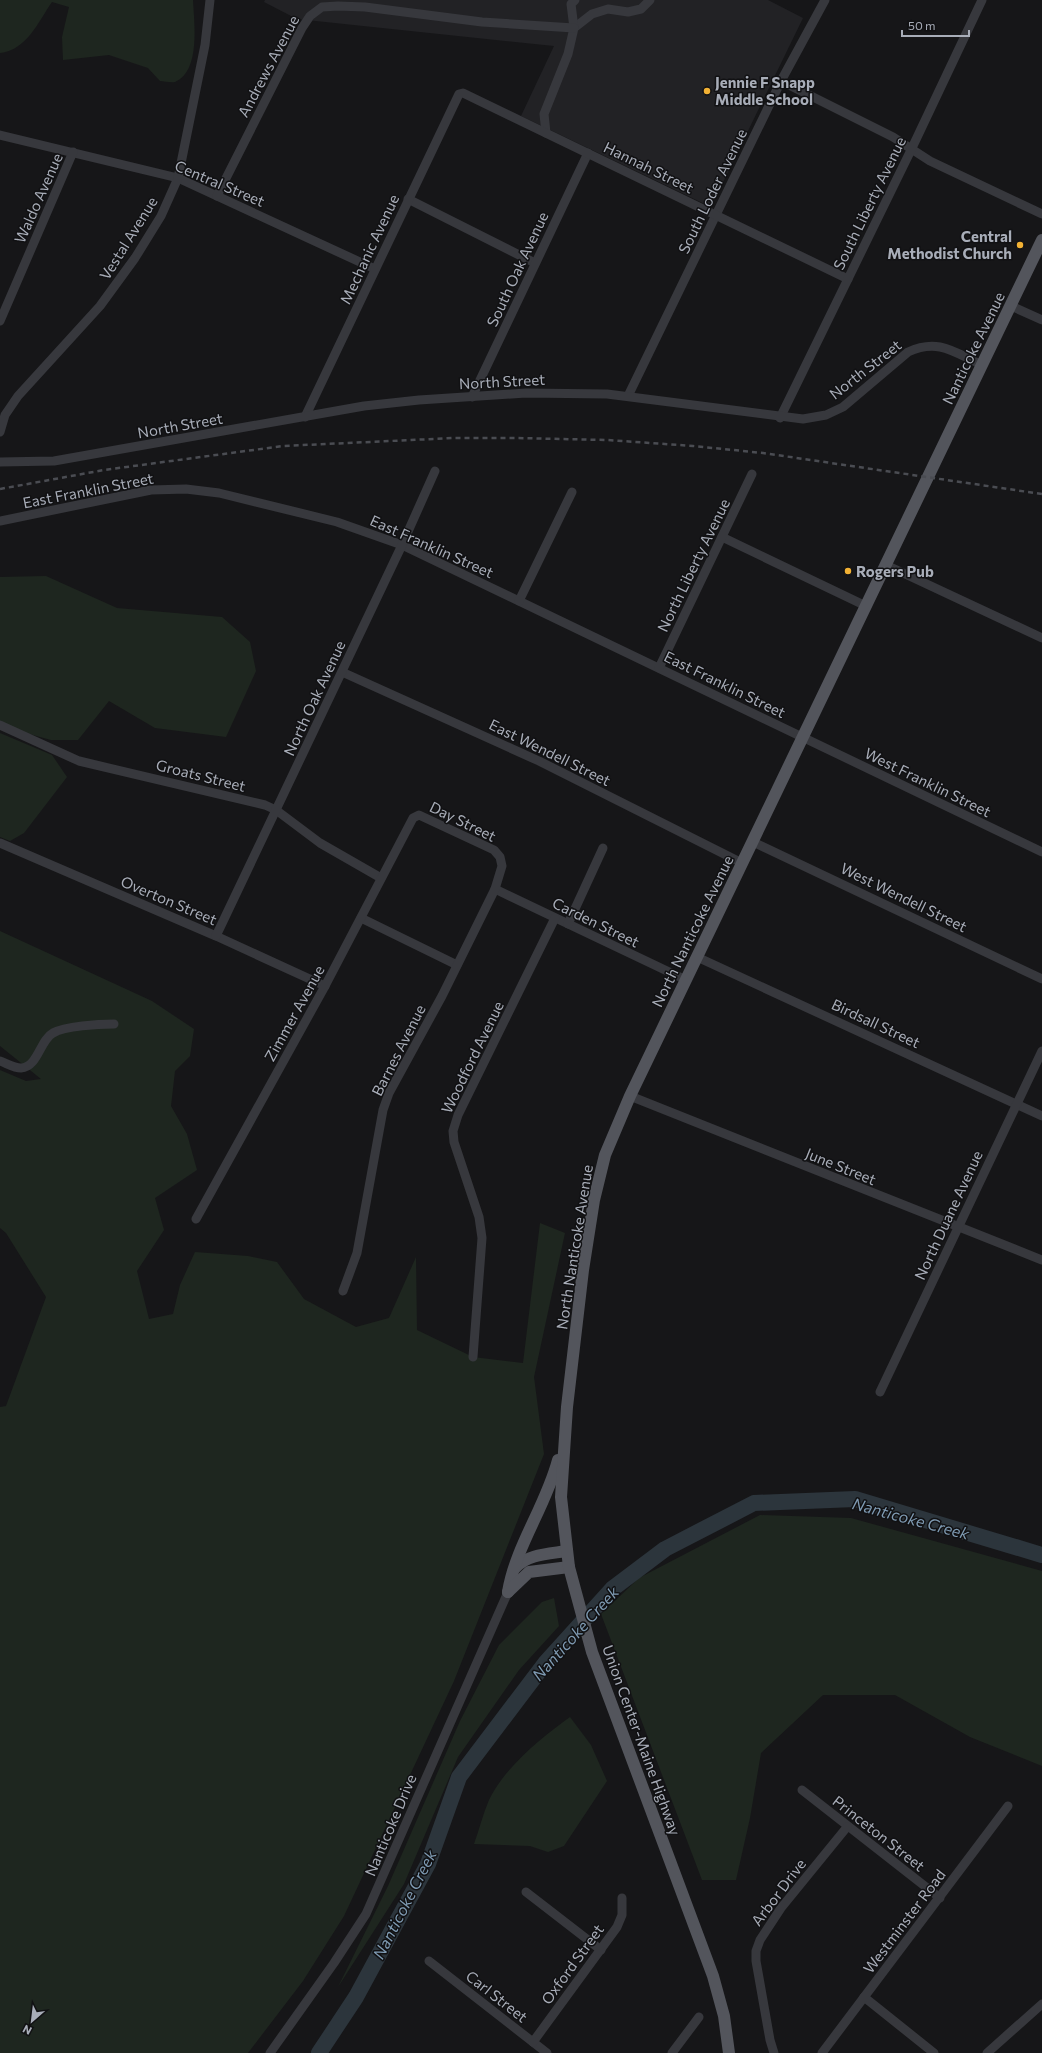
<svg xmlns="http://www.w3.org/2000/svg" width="1042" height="2053" viewBox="0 0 1042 2053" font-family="Commissioner,sans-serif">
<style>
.built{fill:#222225}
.green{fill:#1e261f}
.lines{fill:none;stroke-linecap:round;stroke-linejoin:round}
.river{stroke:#2c353c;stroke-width:16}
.minor{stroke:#37383d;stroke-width:9}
.major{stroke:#53555c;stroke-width:12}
.rail{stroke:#4a4c52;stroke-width:2.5;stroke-dasharray:5 4;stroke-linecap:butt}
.poi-dot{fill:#f2b134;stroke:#111113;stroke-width:1.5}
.labels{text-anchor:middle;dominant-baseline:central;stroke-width:3;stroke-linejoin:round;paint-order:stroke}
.street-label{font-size:15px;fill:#a8adb8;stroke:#111113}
.poi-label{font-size:15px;font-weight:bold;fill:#a8adb8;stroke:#111113;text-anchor:start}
.water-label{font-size:16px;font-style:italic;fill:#7f9bb3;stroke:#111113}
</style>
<rect width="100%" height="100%" fill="#161618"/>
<path class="built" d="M265,0H768L803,18L711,207L521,116L554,46L297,19L264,2Z"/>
<g class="green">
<path d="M0,0H193C194,22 201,71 175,82C171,83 164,81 160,81L148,68L109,55L63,60L62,37L69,7L52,2C38,22 27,50 0,53Z"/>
<path d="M46,576L117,608L222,617L250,642L256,671L226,737L155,728L109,701L78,740H51L0,726V577Z"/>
<path d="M0,733L52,755L67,777L24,833L10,841L0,837Z"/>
<path d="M0,931L152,1001L194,1029L190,1056L175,1071L171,1106L187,1134L197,1170L155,1198L164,1230L137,1271L149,1319L173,1314L180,1285L195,1252L248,1256L277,1262L304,1299L356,1327L389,1318L416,1257L417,1330L473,1357L523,1363L540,1223L565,1233L534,1377L544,1454L454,1681L344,1916L303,1981L248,2053H0V1407L6,1406L46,1297L6,1233L0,1228V1070L26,1081L41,1079L0,1046Z"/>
<path d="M760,1515L851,1518L1042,1571V1766L970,1737L895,1695H823L761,1753L750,1818L736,1880H702L601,1614L639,1578Z"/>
<path d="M554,1598L559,1626L519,1670L458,1757L404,1884L338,1987L388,1886L460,1721L499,1645L542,1602Z"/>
<path d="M570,1717L591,1745L607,1781L564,1846L548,1852L530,1846L474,1844C479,1830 483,1814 489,1800C504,1768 542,1737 570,1717Z"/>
</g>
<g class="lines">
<path class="river" d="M319,2053L356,1997L428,1864L459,1777L546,1662L612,1589L665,1549L754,1503L855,1499L1042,1555"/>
<g class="minor">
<path d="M574,28L592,14L608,9L628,12L641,9L650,0"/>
<path d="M781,81L893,137L930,161L1042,214"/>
<path d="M546,133L544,114L568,54L574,28L571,4L575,0"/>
<path d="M0,135L178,178L375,269"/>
<path d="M217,196L302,28L310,16L322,7L338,6L365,7L482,22L574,28"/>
<path d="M408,199L535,263"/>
<path d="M1011,306L1042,320"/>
<path d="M0,321L73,152"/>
<path d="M628,396L781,81L825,0"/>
<path d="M472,397L588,153"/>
<path d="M305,417L459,94L463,93L848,279"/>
<path d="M780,418L912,148L982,0"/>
<path d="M0,432L5,415L18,396L100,306L135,258L161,216L178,178L205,45L210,0"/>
<path d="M0,462L54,461L364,406L419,400L526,393L607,394L803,419L826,415L843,407L908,352C938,338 954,352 982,365"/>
<path d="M0,521L151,490L186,489L219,493L337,522L402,545L1042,852"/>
<path d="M722,537L866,606"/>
<path d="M886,565L1042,638"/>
<path d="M519,601L572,492"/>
<path d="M659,668L752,474"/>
<path d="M342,672L539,761L742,863"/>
<path d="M0,725L79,761L265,805L276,810L320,843L381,878"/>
<path d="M753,842L1042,979"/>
<path d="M0,843L216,936L325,986"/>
<path d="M495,889L686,980"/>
<path d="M361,918L457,965"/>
<path d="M568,924L603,848"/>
<path d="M216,936L402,545L435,471"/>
<path d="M697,957L1042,1116"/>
<path d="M0,1061C6,1063 14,1068 21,1068C38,1067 40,1040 53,1033C65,1026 99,1024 114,1024"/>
<path d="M630,1096L1042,1260"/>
<path d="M196,1219L325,986L413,818L419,815L494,850L500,857L502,866L495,889L442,996L389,1093L383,1110L357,1253L343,1291"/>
<path d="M473,1357L482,1238L479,1217L454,1142L453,1131L458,1115L555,918"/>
<path d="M880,1392L1042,1051"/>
<path d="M802,1790L940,1898"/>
<path d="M526,1892L601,1950"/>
<path d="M429,1961L547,2053"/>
<path d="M864,1997L934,2053"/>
<path d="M533,2042L617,1927L622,1915V1898"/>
<path d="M270,2053L334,1963L366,1914L508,1592"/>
<path d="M672,2053L699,2017"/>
<path d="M774,2053L770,2040L756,1961V1951L760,1940L781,1908L847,1827"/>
<path d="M822,2053L1008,1806"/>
<path d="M987,2053L1042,2004"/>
</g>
<g class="major">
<path d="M515,1568C528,1554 548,1554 567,1551"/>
<path d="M508,1592C516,1545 546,1506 558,1460"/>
<path d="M508,1592L529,1572L569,1567"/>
<path d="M729,2053L724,2016L713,1976L592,1652L569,1567L561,1497L567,1407L583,1270L594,1200L605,1155L630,1096L1042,240"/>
</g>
<path class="rail" d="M0,489L104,470L283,446L454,438H517L607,440L693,446L763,453L1042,494"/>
</g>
<g class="poi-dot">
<circle cx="707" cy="91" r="4"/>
<circle cx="1020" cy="245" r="4"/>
<circle cx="848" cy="571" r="4"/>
</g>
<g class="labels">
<g class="street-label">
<text transform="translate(268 66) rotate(-62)">Andrews Avenue</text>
<text transform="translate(649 167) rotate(26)">Hannah Street</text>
<text transform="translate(220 183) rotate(23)">Central Street</text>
<text transform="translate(712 191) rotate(-64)">South Loder Avenue</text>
<text transform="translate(38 198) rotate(-66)">Waldo Avenue</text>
<text transform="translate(869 203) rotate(-64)">South Liberty Avenue</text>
<text transform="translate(128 238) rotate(-58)">Vestal Avenue</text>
<text transform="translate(369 249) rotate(-65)">Mechanic Avenue</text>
<text transform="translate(517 269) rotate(-65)">South Oak Avenue</text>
<text transform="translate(973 348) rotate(-64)">Nanticoke Avenue</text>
<text transform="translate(865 369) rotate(-38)">North Street</text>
<text transform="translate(502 381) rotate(-3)">North Street</text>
<text transform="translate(180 425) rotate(-10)">North Street</text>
<text transform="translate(88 490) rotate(-11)">East Franklin Street</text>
<text transform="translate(432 546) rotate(24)">East Franklin Street</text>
<text transform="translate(693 565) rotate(-64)">North Liberty Avenue</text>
<text transform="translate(725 684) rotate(26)">East Franklin Street</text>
<text transform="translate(314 698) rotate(-65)">North Oak Avenue</text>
<text transform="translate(550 752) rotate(26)">East Wendell Street</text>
<text transform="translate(201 775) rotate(14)">Groats Street</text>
<text transform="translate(928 782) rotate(26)">West Franklin Street</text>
<text transform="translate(463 821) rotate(26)">Day Street</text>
<text transform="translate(904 897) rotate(26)">West Wendell Street</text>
<text transform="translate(169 900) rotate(23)">Overton Street</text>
<text transform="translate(596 922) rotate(26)">Carden Street</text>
<text transform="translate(692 931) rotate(-64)">North Nanticoke Avenue</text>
<text transform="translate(294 1013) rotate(-61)">Zimmer Avenue</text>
<text transform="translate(876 1023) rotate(25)">Birdsall Street</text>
<text transform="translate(398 1050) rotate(-63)">Barnes Avenue</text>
<text transform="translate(472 1057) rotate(-64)">Woodford Avenue</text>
<text transform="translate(841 1166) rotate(22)">June Street</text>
<text transform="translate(948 1215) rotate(-65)">North Duane Avenue</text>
<text transform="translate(574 1247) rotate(-81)">North Nanticoke Avenue</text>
<text transform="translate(642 1740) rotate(70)">Union Center-Maine Highway</text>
<text transform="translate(390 1825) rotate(-67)">Nanticoke Drive</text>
<text transform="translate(879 1833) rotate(38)">Princeton Street</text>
<text transform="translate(778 1892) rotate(-53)">Arbor Drive</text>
<text transform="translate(904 1921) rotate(-53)">Westminster Road</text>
<text transform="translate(572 1964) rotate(-54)">Oxford Street</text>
<text transform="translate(497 1996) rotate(38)">Carl Street</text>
</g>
<g class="poi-label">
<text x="715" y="82">Jennie F Snapp<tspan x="715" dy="17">Middle School</tspan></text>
<text x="1012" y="236" text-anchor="end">Central<tspan x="1012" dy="17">Methodist Church</tspan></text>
<text x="856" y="571">Rogers Pub</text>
</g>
<g class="water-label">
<text transform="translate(911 1518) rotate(15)">Nanticoke Creek</text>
<text transform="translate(575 1633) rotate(-48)">Nanticoke Creek</text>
<text transform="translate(404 1904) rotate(-63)">Nanticoke Creek</text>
</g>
</g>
<g transform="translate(32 2021) rotate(208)" stroke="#111113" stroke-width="3" paint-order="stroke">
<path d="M0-3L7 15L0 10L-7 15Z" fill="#a8adb8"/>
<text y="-6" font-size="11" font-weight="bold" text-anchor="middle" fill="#a8adb8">N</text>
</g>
<path d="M902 30v6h67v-6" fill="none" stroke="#a8adb8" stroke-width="2"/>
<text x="908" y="30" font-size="12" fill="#a8adb8" stroke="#111113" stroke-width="3" paint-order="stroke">50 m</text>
</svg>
